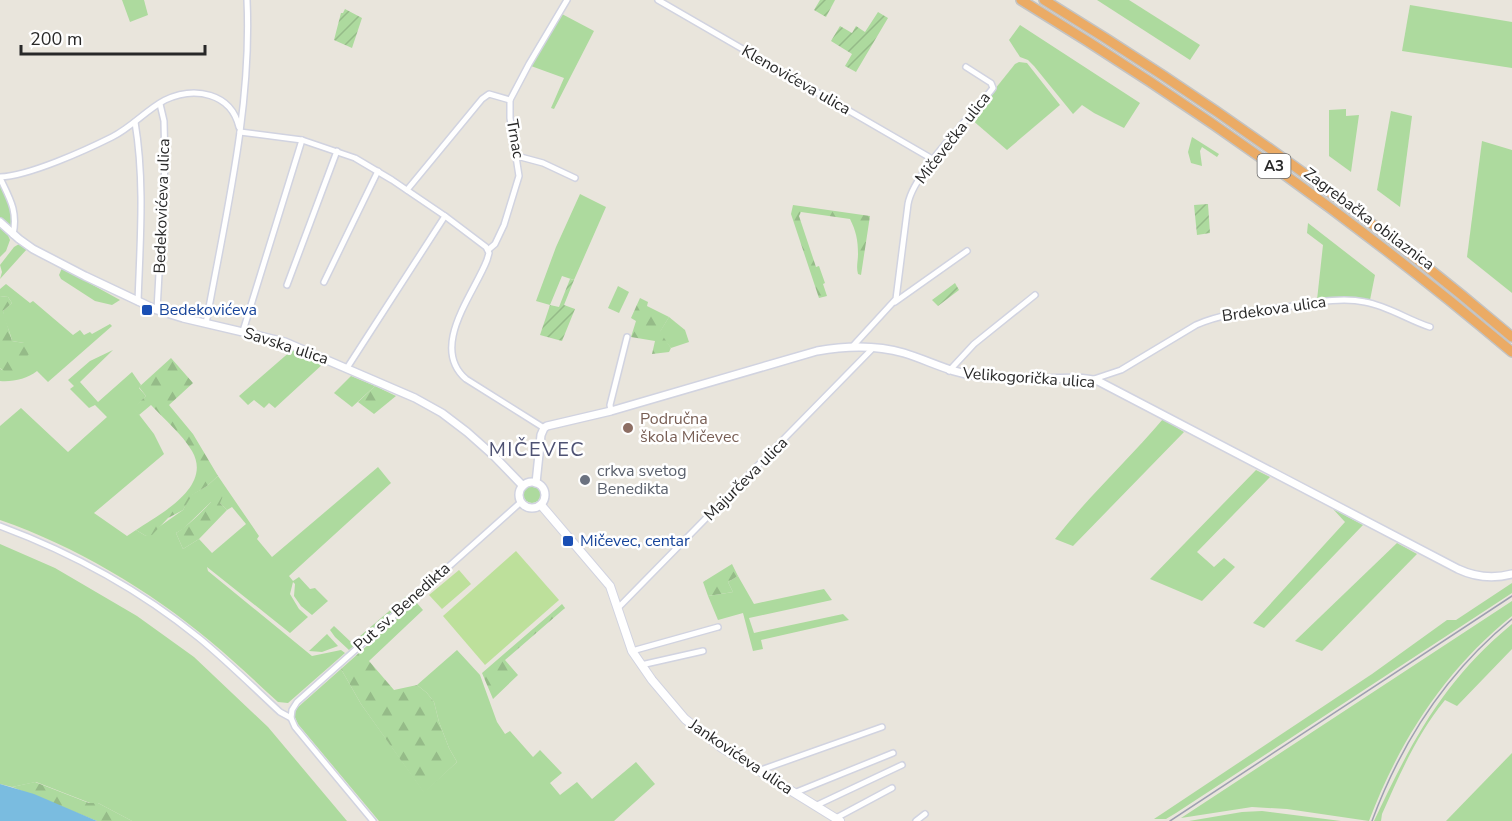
<svg xmlns="http://www.w3.org/2000/svg" width="1512" height="821" viewBox="0 0 1512 821" font-family="'Nunito Sans',sans-serif">
<style>
.grass{fill:#adda9e;fill-rule:evenodd}
.forest{fill:url(#forest-firs)}
.garden{fill:url(#garden-furrows)}
.pitch{fill:#bde09b}
.water{fill:#7abce0}
.lines{fill:none;stroke-linecap:round;stroke-linejoin:round}
.minor-casing{stroke:#d1d3e0;stroke-width:8}
.tertiary-casing{stroke:#d1d3e0;stroke-width:10}
.secondary-casing{stroke:#d1d3e0;stroke-width:10}
.motorway-casing{stroke:#c3c3c3;stroke-width:12}
.minor{stroke:#fff;stroke-width:5}
.tertiary{stroke:#fff;stroke-width:7}
.secondary{stroke:#fff;stroke-width:8}
.motorway{stroke:#ebab65;stroke-width:9}
.rail{stroke:#9fa0b1;stroke-width:1.5}
.transit-dot{fill:#1a4fb4;stroke:#fff;stroke-width:2}
.education-dot{fill:#8d6e63;stroke:#fff;stroke-width:2}
.worship-dot{fill:#6b7280;stroke:#fff;stroke-width:2}
.labels{text-anchor:middle;dominant-baseline:central;stroke-width:5;stroke-linejoin:round;paint-order:stroke}
.shield{fill:#fff;stroke:#686868;stroke-width:1.5}
.shield-label{font-size:15px;font-weight:bold;fill:#282828}
.street-label{font-size:16px;fill:#282828;stroke:#fff}
.transit-label{font-size:16px;fill:#164399;stroke:#fff;text-anchor:start}
.education-label{font-size:16px;fill:#785e54;stroke:#fff;text-anchor:start}
.worship-label{font-size:16px;fill:#5b616d;stroke:#fff;text-anchor:start}
.quarter-label{font-size:20px;letter-spacing:1.5px;fill:#4e5273;stroke:#fff}
</style>
<defs>
<pattern id="forest-firs" width="22" height="20" patternUnits="userSpaceOnUse" patternTransform="scale(1.5)"><rect width="22" height="20" fill="#adda9e"/><path d="M5 1l3.5 6h-7zM16 11l3.5 6h-7z" fill="#95bb88"/></pattern>
<pattern id="garden-furrows" width="10" height="10" patternUnits="userSpaceOnUse" patternTransform="scale(1.5)"><rect width="10" height="10" fill="#adda9e"/><path d="M-1 1l2-2M0 10L10 0M9 11l2-2" fill="none" stroke="#95bb88"/></pattern>
</defs>
<rect width="100%" height="100%" fill="#e9e5dc"/>
<g class="grass">
<path d="M122,0H144L148,15L130,22Z"/>
<path d="M1097,0H1129L1200,45L1190,60Z"/>
<path d="M1410,5L1512,22V68L1402,51Z"/>
<path d="M562,14L594,31L554,109L551,108L564,78L531,66Z"/>
<path d="M1020,25L1140,103L1124,128L1094,113L1082,105L1073,114L1034,66L1028,60L1020,57L1009,40Z"/>
<path d="M1019,62L1027,63L1060,105L1007,150L971,119L1015,64Z"/>
<path d="M1346,109V116L1359,115L1351,172L1329,156V110Z"/>
<path d="M1391,111L1412,116L1400,207L1377,190Z"/>
<path d="M1192,137L1219,154L1217,157L1202,147L1200,151L1202,166L1191,163L1188,152Z"/>
<path d="M1482,141L1512,150V293L1467,257Z"/>
<path d="M0,186H2L13,213L12,227L0,217Z"/>
<path d="M580,194L606,207L574,280L562,276L550,305L536,301L556,247Z"/>
<path d="M1308,223L1375,275L1370,300L1347,298L1317,300L1323,245L1307,233Z"/>
<path d="M0,227L7,233L10,240L6,251L0,257Z"/>
<path d="M19,244L27,249L0,279L2,272L0,265L14,247Z"/>
<path d="M62,268L120,300L112,305L95,301L61,279L59,275Z"/>
<path d="M6,284L30,303L33,301L73,335L80,330L84,335L90,332L92,334L110,324L112,326L48,382L37,371C27,379 13,382 0,381V368L2,370L24,343L12,341C10,330 4,322 3,311L12,303L8,297L0,296V289Z"/>
<path d="M618,286L629,292L619,313L608,308Z"/>
<path d="M669,317L685,330L689,342L671,348L659,333Z"/>
<path d="M113,350L80,382L98,402L132,372L141,385L139,388L146,396L134,408L154,434L164,454L94,513L127,536L136,530L146,536L183,510L191,495L207,486L218,476L259,536L257,539L272,557L378,467L391,483L289,576L293,581L299,577L310,589L315,588L328,601L312,615L301,606L294,596L295,584L293,582L290,594L299,609L308,617L290,633L207,567L208,571L312,656L341,650L345,653L288,703L278,702C256,682 233,660 210,641C149,590 75,546 0,520V426L21,408L68,452L107,417L95,405L89,408L70,389L74,386L68,380L90,361ZM211,502L220,503L227,510L232,507L246,524L212,553L199,539L183,549L176,533L183,529Z"/>
<path d="M292,350L324,363L275,408L269,403L264,408L254,400L248,405L239,396Z"/>
<path d="M351,376L375,386L352,407L334,393Z"/>
<path d="M1163,419L1184,432L1073,546L1055,539C1089,496 1128,460 1163,419Z"/>
<path d="M1256,470L1270,477L1197,552L1214,567L1224,558L1235,567L1202,601L1150,579Z"/>
<circle cx="532" cy="494" r="9"/>
<path d="M1333,509L1363,525L1264,628L1253,623L1345,522Z"/>
<path d="M1397,543L1417,554L1322,651L1295,641Z"/>
<path d="M0,544L55,568L137,616L194,657L268,727L347,821H132L98,803H90L36,782L12,787L0,784Z"/>
<path d="M738,576L754,604L824,589L832,600L749,618L754,633L843,614L849,620L761,640L763,649L753,651L743,613L718,620L708,596L733,592L728,582Z"/>
<path d="M1512,583V593L1176,813L1166,819H1154L1372,674L1447,620H1456Z"/>
<path d="M409,594L411,595L349,650L335,637L330,630L334,626L352,643Z"/>
<path d="M1512,601V616C1445,670 1399,741 1369,821L1287,809L1252,807L1181,818Z"/>
<path d="M1512,624V649L1457,706L1445,700C1417,734 1400,774 1382,814L1381,821H1374C1412,741 1442,682 1512,624Z"/>
<path d="M327,634L338,646L322,652L309,651Z"/>
<path d="M457,650L480,675L497,722L505,734L510,731L533,757L540,750L562,773L550,783L560,795L577,782L592,799L636,762L655,784L614,821H379L298,724L294,715L297,708L341,669L361,704L424,792L457,762L449,748L439,722L434,702L427,693L417,685Z"/>
<path d="M1512,753V821H1446Z"/>
<path d="M1262,811L1341,821H1189L1242,812Z"/>
</g>
<g class="forest">
<path d="M793,205L870,216L861,275L858,274C856,267 858,261 858,254C858,240 856,231 850,219L801,212L799,216L816,267L819,266L825,283L823,284L827,296L819,298L791,214Z"/>
<path d="M0,296L8,297L12,303L3,311L12,341L24,343L29,354L17,370L7,373L0,368Z"/>
<path d="M640,298L648,302L647,306L669,317L660,332L671,348L669,352L652,354L655,341L631,337L636,321L631,318Z"/>
<path d="M171,358L193,383L169,405L193,434L218,476L207,486L192,495L183,510L168,518L152,535L146,536L136,530C160,514 213,487 192,451C182,434 164,419 151,405L139,415L133,408L146,396L139,387Z"/>
<path d="M375,386L396,396L374,414L358,402Z"/>
<path d="M218,493L223,496L220,503L227,510L199,539L183,549L176,533C187,527 211,504 218,493Z"/>
<path d="M732,564L738,576L728,582L733,592L708,596L703,582Z"/>
<path d="M416,602L423,610L369,661L394,690L417,685L427,693L434,702L439,722L449,748L457,762L424,793L361,704L341,669Z"/>
<path d="M562,604L565,608L505,660L518,675L493,699L482,673Z"/>
<path d="M35,782L89,803H98L132,821H97L12,787Z"/>
</g>
<g class="garden">
<path d="M820,0H835L826,17L814,10Z"/>
<path d="M345,9L362,18L352,48L334,40L341,13H343Z"/>
<path d="M878,12L888,18L856,72L845,66L852,54L831,41L840,26L852,33L856,26L865,32Z"/>
<path d="M1208,204L1210,233L1197,235L1194,205Z"/>
<path d="M570,279L574,280L564,305L575,309L562,341L540,335L550,305L559,307Z"/>
<path d="M955,283L959,290L938,306L932,300Z"/>
</g>
<g class="pitch">
<path d="M516,551L559,600L485,665L443,616Z"/>
<path d="M459,570L471,584L442,609L429,595Z"/>
</g>
<path class="water" d="M0,784L34,794L97,821H0Z"/>
<g class="lines">
<defs>
<g id="minor">
<path d="M658,0L934,160"/>
<path d="M135,122C145,182 140,242 138,302"/>
<path d="M240,132L302,140L355,158L392,180L445,216L486,247L489,253L487,260C474,294 429,347 466,379L544,428"/>
<path d="M517,156L543,163L575,178"/>
<path d="M0,177C29,176 86,150 112,137C132,127 146,110 165,100C195,86 231,93 239,127"/>
<path d="M0,178C10,199 18,211 13,235"/>
<path d="M407,190L482,99L489,94L510,100"/>
<path d="M488,250L495,244L504,225L519,176L510,118V100L529,64L567,0"/>
<path d="M324,282L378,171"/>
<path d="M287,285L337,151"/>
<path d="M895,302L967,251"/>
<path d="M157,310L165,165L164,121L160,104"/>
<path d="M206,324C225,217 252,109 247,0"/>
<path d="M243,331L302,140"/>
<path d="M852,347L896,299L908,204C913,173 972,116 993,88L991,83L966,67"/>
<path d="M347,368L445,216"/>
<path d="M949,371L974,344L1035,295"/>
<path d="M1094,379L1121,370L1196,325C1225,312 1257,311 1287,307C1313,303 1340,297 1365,302C1388,306 1408,320 1430,327"/>
<path d="M611,411L610,405L627,337"/>
<path d="M0,526C70,552 140,590 199,638C227,661 253,687 280,712L291,718L295,727L373,821"/>
<path d="M618,608L873,348"/>
<path d="M632,651L718,627"/>
<path d="M641,665L703,651"/>
<path d="M291,718L292,710L297,702L521,502"/>
<path d="M758,771L882,727"/>
<path d="M794,793L893,753"/>
<path d="M815,806L902,765"/>
<path d="M836,818L892,788"/>
<path d="M916,821L925,814"/>
</g>
<g id="tertiary">
<path d="M0,222L19,239L33,249L85,276L157,310L183,318L285,342L415,398L442,413L467,432L494,456L523,486"/>
<circle cx="532" cy="495" r="13"/>
<path d="M536,483L541,435L544,428L547,426L611,411L817,351C845,346 876,345 904,353C930,361 951,373 978,376C998,378 1019,379 1038,379C1058,379 1079,376 1098,381L1458,569C1475,577 1493,579 1512,574"/>
</g>
<path id="secondary" d="M541,505L610,586L632,651L652,680L685,719L722,748L840,821"/>
<g id="motorway">
<path d="M1021,0C1194,105 1358,222 1512,352"/>
<path d="M1044,0C1208,100 1365,212 1512,337"/>
</g>
</defs>
<use href="#minor" class="minor-casing"/>
<use href="#tertiary" class="tertiary-casing"/>
<use href="#secondary" class="secondary-casing"/>
<use href="#motorway" class="motorway-casing"/>
<use href="#minor" class="minor"/>
<use href="#tertiary" class="tertiary"/>
<use href="#secondary" class="secondary"/>
<use href="#motorway" class="motorway"/>
<g class="rail">
<path d="M1170,821L1512,596"/>
<path d="M1372,821C1401,743 1447,672 1512,619"/>
</g>
</g>
<g class="transit-dot">
<rect x="141" y="304" width="12" height="12" rx="3"/>
<rect x="562" y="535" width="12" height="12" rx="3"/>
</g>
<circle class="education-dot" cx="628" cy="428" r="6"/>
<circle class="worship-dot" cx="585" cy="480" r="6"/>
<g class="labels">
<rect class="shield" x="1257.5" y="154" width="33" height="24" rx="4.5"/>
<g class="shield-label">
<text x="1274" y="166">A3</text>
</g>
<g class="street-label">
<text transform="translate(796 80) rotate(30)">Klenovićeva ulica</text>
<text transform="translate(953 138) rotate(-52)">Mičevečka ulica</text>
<text transform="translate(515 139) rotate(80)">Trnac</text>
<text transform="translate(162 206) rotate(-88)">Bedekovićeva ulica</text>
<text transform="translate(1369 219) rotate(37)">Zagrebačka obilaznica</text>
<text transform="translate(1274 309) rotate(-8)">Brdekova ulica</text>
<text transform="translate(286 346) rotate(18)">Savska ulica</text>
<text transform="translate(1029 378) rotate(4)">Velikogorička ulica</text>
<text transform="translate(746 479) rotate(-45)">Majurčeva ulica</text>
<text transform="translate(402 607) rotate(-42)">Put sv. Benedikta</text>
<text transform="translate(741 757) rotate(34)">Jankovićeva ulica</text>
</g>
<g class="transit-label">
<text x="159" y="310">Bedekovićeva</text>
<text x="580" y="541">Mičevec, centar</text>
</g>
<g class="education-label">
<text x="640" y="419">Područna<tspan x="640" dy="18">škola Mičevec</tspan></text>
</g>
<g class="worship-label">
<text x="597" y="471">crkva svetog<tspan x="597" dy="18">Benedikta</tspan></text>
</g>
<g class="quarter-label">
<text x="537" y="449">MIČEVEC</text>
</g>
</g>
<path d="M21 45v9h184v-9" fill="none" stroke="#282828" stroke-width="3"/>
<text x="30" y="45" font-size="18" fill="#282828" stroke="#ffffff" stroke-width="4.5" paint-order="stroke">200 m</text>
</svg>
